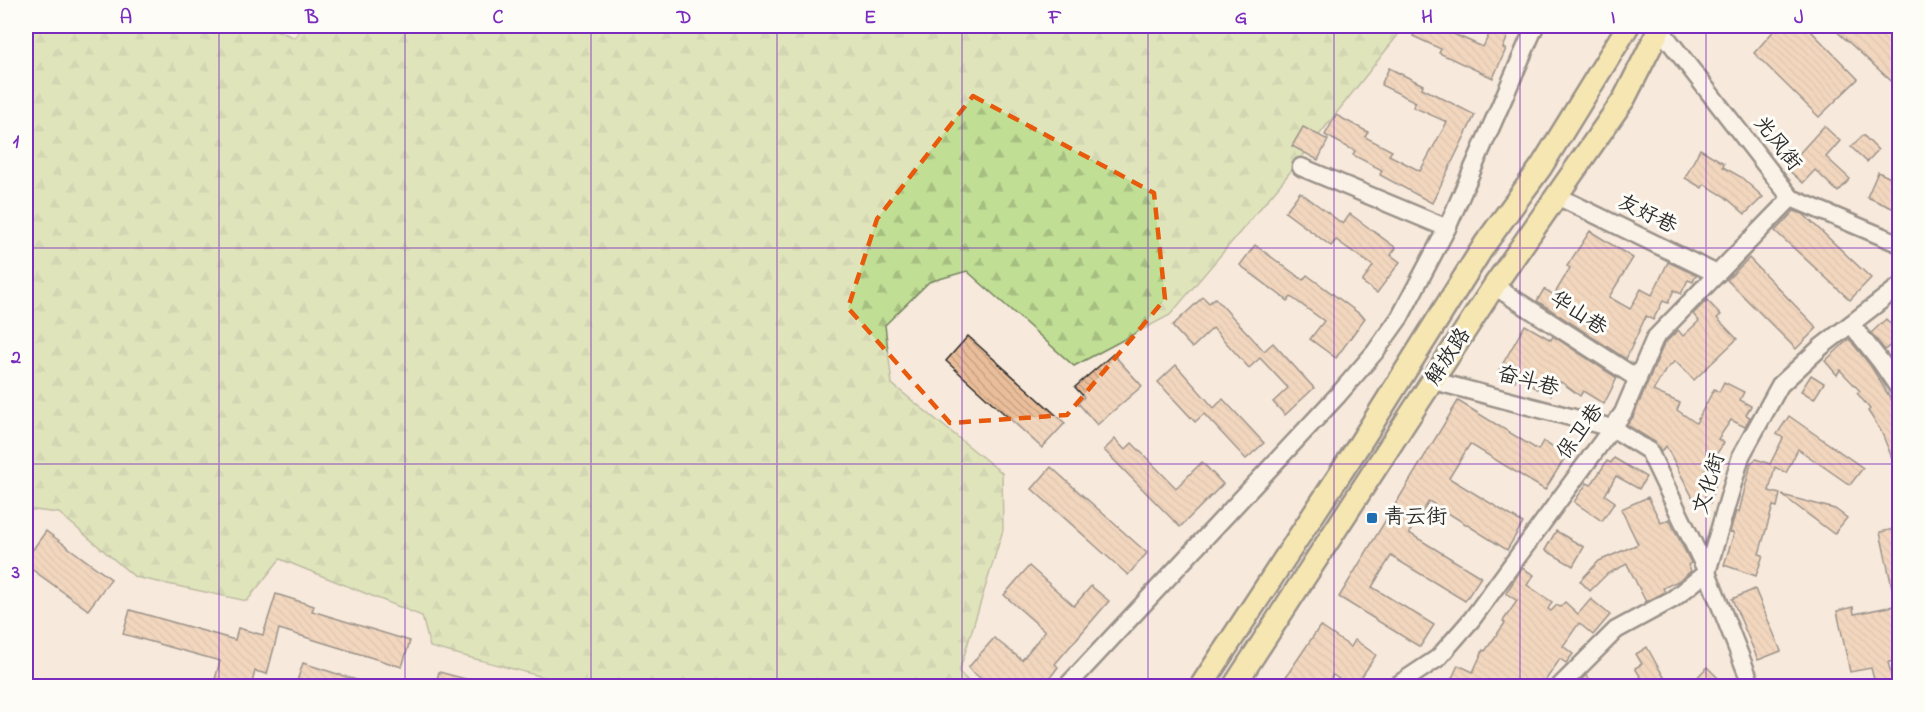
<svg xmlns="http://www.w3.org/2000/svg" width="1925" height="712" viewBox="0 0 1925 712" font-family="'Indie Flower','LXGW WenKai TC',sans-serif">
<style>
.forest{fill:url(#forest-firs);stroke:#768460;stroke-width:1.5}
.building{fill:url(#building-back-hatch);stroke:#2b2b2b;stroke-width:1.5}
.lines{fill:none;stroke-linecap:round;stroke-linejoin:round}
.minor-casing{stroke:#2b2b2b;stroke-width:21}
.major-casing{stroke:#2b2b2b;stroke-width:26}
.minor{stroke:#fdfcf7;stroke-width:16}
.major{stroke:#f4e382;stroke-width:21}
.marked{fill:none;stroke:#e8590c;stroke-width:4.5;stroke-dasharray:12 8;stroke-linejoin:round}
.grid{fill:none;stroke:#7b2cbf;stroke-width:1.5;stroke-opacity:0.55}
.poi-dot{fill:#1f6fb2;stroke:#fdfcf7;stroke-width:2}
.labels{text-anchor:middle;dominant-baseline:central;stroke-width:6;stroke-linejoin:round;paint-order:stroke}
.street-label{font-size:21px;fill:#2b2b2b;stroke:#fdfcf7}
.poi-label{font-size:21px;fill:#2b2b2b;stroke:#fdfcf7;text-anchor:start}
.neatline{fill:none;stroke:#7b2cbf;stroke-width:2}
.grid-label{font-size:20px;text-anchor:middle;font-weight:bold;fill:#7b2cbf}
</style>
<defs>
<pattern id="forest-firs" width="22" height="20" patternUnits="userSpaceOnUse" patternTransform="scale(1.5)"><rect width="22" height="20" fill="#c1de95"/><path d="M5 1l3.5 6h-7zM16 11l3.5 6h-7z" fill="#a6bf81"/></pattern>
<pattern id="building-back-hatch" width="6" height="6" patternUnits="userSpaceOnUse" patternTransform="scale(1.5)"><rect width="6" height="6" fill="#eabe9a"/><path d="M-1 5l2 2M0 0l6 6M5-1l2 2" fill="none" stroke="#c9a385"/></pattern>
</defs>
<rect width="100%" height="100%" fill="#f7e9db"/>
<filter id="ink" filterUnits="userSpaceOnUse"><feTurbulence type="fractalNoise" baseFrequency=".0167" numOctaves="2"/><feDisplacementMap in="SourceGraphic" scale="12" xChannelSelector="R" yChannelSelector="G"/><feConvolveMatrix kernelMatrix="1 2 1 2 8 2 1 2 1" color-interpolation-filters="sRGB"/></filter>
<g filter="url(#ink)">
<path class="forest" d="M26,26H267L295,38L302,26H1405L1279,186L1170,315L1074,366L967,271L929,282L885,325L892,384L1002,473L1003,530L959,672L973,686H577L430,647L422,616L280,559L247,601L135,577L59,513L26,509Z"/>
<g class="building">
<path d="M1417,26H1449L1447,31L1483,47L1493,26H1512L1503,48L1506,49L1493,78L1439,53L1441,49L1413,36Z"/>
<path d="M1778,26H1806L1858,79L1819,117L1754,53Z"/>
<path d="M1831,26H1882L1899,41V88Z"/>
<path d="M1389,68L1423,85L1422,88L1475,115L1432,203L1380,175L1382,170L1353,155L1355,151L1325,135L1336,115L1368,132L1365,137L1392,151L1389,155L1420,171L1447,122L1413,107L1416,102L1381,85Z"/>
<path d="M1824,126L1840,141L1826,157L1850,179L1838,192L1815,170L1803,183L1786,168Z"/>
<path d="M1303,127L1328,140L1318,160L1292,146Z"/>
<path d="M1863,135L1878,150L1867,162L1851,147Z"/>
<path d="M1700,149L1724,163L1723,167L1741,177L1763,197L1745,214L1724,196L1704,184L1702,188L1685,178Z"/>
<path d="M1878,172L1899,182V211L1867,197Z"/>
<path d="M1300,192L1343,224L1350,214L1396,248L1391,255L1400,262L1377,293L1362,282L1373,266L1336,240L1331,246L1285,212Z"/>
<path d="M1794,211L1803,214L1871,278L1850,300L1775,231Z"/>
<path d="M1590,231L1633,258L1609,297L1630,309L1641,289L1652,295L1668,262L1696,275L1693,282L1688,280L1681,294L1674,290L1668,303L1663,301L1653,320L1646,316L1626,359L1537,301L1544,289L1554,295L1570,268L1567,266Z"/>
<path d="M1255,245L1303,280L1307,275L1365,318L1336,358L1310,339L1324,321L1291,297L1288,301L1240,265Z"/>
<path d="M1749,258L1817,328L1796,349L1727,280Z"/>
<path d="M1203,297L1209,303L1215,298L1264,351L1273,343L1314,388L1285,415L1273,402L1288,388L1260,358L1249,368L1213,328L1192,348L1172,326Z"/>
<path d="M1707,300L1721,315L1717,318L1737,339L1694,380L1675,361L1665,371L1653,391L1680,403L1677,410L1696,423L1714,389L1719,392L1724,382L1744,392L1740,400L1751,406L1746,415L1750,417L1745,427L1731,420L1718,439L1724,443L1704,472L1718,476L1710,503L1693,498L1666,446L1661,452L1655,442L1627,425L1633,417L1664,344L1678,330L1683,336L1699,321L1693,314Z"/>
<path d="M1886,319L1899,333V337L1885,350L1871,333Z"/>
<path d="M1525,325L1551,340L1553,336L1617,378L1604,404L1583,391L1580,396L1561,382L1551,395L1539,386L1537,389L1517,375L1515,381L1498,372Z"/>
<path d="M968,336L1065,423L1042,448L946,361Z"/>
<path d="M1849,339L1870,365L1899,412V475L1881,431L1868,411L1870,409L1857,393L1860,391L1840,370L1837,375L1825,361Z"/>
<path d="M1113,354L1142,386L1097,425L1078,403L1084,397L1075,387Z"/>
<path d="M1176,365L1214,408L1223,399L1264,443L1246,459L1204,414L1195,422L1158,382Z"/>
<path d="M1811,375L1824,383L1814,399L1801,391Z"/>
<path d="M1458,401L1538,450L1543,441L1566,456L1545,490L1470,444L1449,478L1523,523L1507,550L1429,501L1409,533L1481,577L1465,601L1391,556L1372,587L1434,625L1420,647L1339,597Z"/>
<path d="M1789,416L1863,468L1850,485L1798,449L1786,473L1775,467L1769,491L1780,494L1777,507L1773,506L1759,554L1763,555L1756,576L1724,565L1734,533L1730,532L1736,511L1739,512L1751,463L1756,459L1770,464L1783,438L1777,434Z"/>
<path d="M1115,439L1125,450L1132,443L1176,488L1202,462L1223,484L1180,527L1104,450Z"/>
<path d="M1614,458L1646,477L1639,489L1616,476L1605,495L1615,502L1602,521L1574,502L1587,483L1591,485L1607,461L1611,463Z"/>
<path d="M1051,467L1147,553L1128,575L1032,489Z"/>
<path d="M1782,495L1835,509L1847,518L1834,534Z"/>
<path d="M1648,497L1661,523L1669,519L1691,563L1688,565L1691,571L1680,580L1663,588L1665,592L1646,602L1627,564L1607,574L1590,591L1580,581L1599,561L1638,544L1621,509Z"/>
<path d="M1899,528V600L1895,601L1880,532Z"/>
<path d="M46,531L111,579L88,610L26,565V559Z"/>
<path d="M1556,531L1584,547L1573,566L1545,550Z"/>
<path d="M1029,566L1074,606L1091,586L1109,601L1055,664L1058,667L1043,687H991L968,668L994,638L1022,660L1045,631L1004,595Z"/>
<path d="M1522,568L1534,575L1527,585L1552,602L1548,609L1551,611L1557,605L1560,607L1565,602L1578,614L1591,599L1610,615L1593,635L1579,623L1563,646L1573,654L1566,663L1560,659L1541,687H1448L1458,665L1473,672L1483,650L1485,651L1505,623L1503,621L1517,601L1506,593Z"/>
<path d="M1755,589L1781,651L1758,660L1732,599Z"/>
<path d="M276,594L314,606L312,611L410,641L402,667L279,629L267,674L255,671L251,687H213L220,661L123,634L130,610L235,640L238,628L263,635Z"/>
<path d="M1899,605V661L1888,662L1894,687H1876L1871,668L1850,672L1837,611L1853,607L1854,614Z"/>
<path d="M1320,626L1351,647L1355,640L1376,655L1355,687H1351L1333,675L1325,687H1279Z"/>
<path d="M1647,647L1658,667L1670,687H1654L1651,681L1645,684L1635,668L1642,664L1636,654Z"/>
<path d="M303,663L369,684V687H295Z"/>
<path d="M1707,667L1727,687H1688Z"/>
<path d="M439,672L481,683L480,687H435Z"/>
<path d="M1586,675L1597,687H1574Z"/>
</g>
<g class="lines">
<defs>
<g id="minor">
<path d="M1655,26L1660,29L1791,198L1900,244"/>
<path d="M1301,167L1447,228"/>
<path d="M1557,196L1717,274"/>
<path d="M1494,286L1638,379"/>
<path d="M1851,324L1881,362L1900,390"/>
<path d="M1434,381L1612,428L1649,451L1707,572L1752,686"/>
<path d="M1067,686L1338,395L1375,352L1400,317L1447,228L1535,26"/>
<path d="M1396,686L1438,658L1472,619L1623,413L1655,338L1791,198"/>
<path d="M1560,686L1616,630L1673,599L1707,572L1741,456L1780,385L1821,347L1900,286"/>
</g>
<g id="major">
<path d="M1201,686L1357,448L1485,244L1541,167L1628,26"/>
<path d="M1234,686L1494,286L1624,99L1661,26"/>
</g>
</defs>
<use href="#minor" class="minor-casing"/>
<use href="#major" class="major-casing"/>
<use href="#minor" class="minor"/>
<use href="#major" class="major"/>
</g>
</g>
<path d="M0 0H1925V712H0ZM973,96L1154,193L1165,299L1067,415L950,423L848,308L877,219Z" fill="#f7e9db" fill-opacity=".55" fill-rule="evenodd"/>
<path class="marked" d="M973,96L1154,193L1165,299L1067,415L950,423L848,308L877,219Z"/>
<path class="grid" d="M219,26V686M405,26V686M591,26V686M777,26V686M962,26V686M1148,26V686M1334,26V686M1520,26V686M1706,26V686M26,248H1900M26,464H1900"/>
<rect class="poi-dot" x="1366" y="512" width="12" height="12" rx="3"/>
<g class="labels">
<g class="street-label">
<text transform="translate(1777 144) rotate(52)">光风街</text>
<text transform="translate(1647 215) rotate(26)">友好巷</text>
<text transform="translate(1578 314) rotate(33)">华山巷</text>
<text transform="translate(1449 357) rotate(-57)">解放路</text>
<text transform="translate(1528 382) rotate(15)">奋斗巷</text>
<text transform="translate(1581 432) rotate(-54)">保卫巷</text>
<text transform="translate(1710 484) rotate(-73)">文化街</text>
</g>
<g class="poi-label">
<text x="1384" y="518">青云街</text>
</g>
</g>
<rect width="1925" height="712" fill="none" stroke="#fdfcf7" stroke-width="66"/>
<rect x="33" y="33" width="1859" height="646" class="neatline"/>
<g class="grid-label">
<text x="126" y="23">A</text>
<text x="312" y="23">B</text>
<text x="498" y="23">C</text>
<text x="684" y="23">D</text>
<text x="870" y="23">E</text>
<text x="1055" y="23">F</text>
<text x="1241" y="23">G</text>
<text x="1427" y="23">H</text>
<text x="1613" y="23">I</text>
<text x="1799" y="23">J</text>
<text x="16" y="147">1</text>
<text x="16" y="363">2</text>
<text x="16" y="578">3</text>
</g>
</svg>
